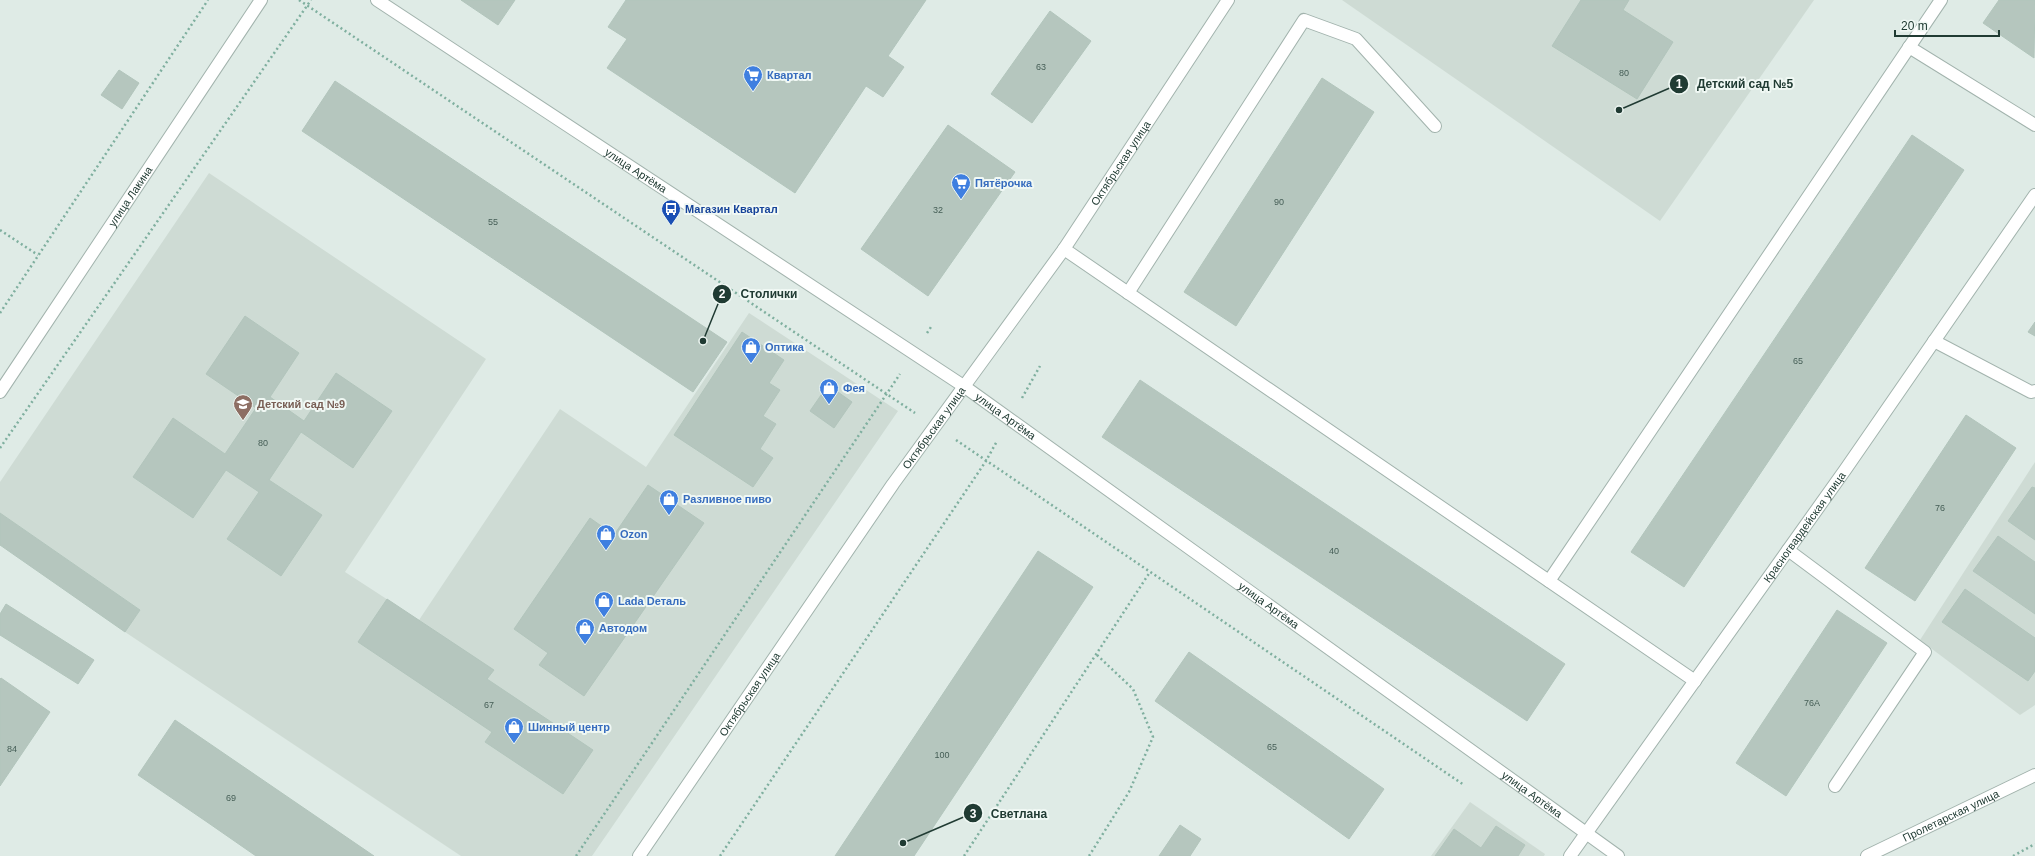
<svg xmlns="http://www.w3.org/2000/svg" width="2035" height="856" viewBox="0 0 2035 856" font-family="Helvetica,sans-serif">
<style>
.built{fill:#cedbd4}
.building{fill:#b5c6be;stroke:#b2c5bc}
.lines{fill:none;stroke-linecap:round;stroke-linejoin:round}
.service-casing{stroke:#a2b3ad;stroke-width:14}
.minor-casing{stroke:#a2b3ad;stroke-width:14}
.tertiary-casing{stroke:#a2b3ad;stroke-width:14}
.path{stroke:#7faf9f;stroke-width:2.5;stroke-dasharray:2 3;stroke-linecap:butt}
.service{stroke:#fff;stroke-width:12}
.minor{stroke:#fff;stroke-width:12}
.tertiary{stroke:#fff;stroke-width:12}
.labels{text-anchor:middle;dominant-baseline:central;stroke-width:4;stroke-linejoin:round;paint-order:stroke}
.number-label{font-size:9px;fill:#455e56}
.shop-label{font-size:11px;font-weight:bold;fill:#366cbe;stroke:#f0f8f4;text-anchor:start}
.street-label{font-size:11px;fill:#203b33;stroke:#f0f8f4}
.transit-label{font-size:11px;font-weight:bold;fill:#164399;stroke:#f0f8f4;text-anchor:start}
.education-label{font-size:11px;font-weight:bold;fill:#785e54;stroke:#f0f8f4;text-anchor:start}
.leader{fill:none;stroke:#203b33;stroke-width:1.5}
.callout-dot{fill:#203b33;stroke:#f0f8f4;stroke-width:1.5}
.mark-label{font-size:12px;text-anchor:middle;font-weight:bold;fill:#fff}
.callout-label{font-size:12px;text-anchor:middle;font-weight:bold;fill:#203b33;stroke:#f0f8f4;stroke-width:4;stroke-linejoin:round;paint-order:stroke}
</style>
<rect width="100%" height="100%" fill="#dfebe6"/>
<g class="built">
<path d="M1342,0H1814L1660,221Z"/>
<path d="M209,173L486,359L345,572L419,620L560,409L646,467L749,313L898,411L592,856H461L125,632L140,610L0,513V482Z"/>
<path d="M2035,462V705L2020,715L1920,640Z"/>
<path d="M1470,802L1545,854L1544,856H1431Z"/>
</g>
<g class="building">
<path d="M461,0H515L498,25Z"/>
<path d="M626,0H926L888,56L904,67L883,97L866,86L795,193L607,68L627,39L608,27Z"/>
<path d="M1581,0H1629L1623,10L1673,42L1637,99L1552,46Z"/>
<path d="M1999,0H2035L2034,58L1983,23Z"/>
<path d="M1050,11L1091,41L1032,123L991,94Z"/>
<path d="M119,70L139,83L122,109L101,95Z"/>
<path d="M1322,78L1374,112L1236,326L1184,292Z"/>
<path d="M335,81L727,342L693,392L302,131Z"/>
<path d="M948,125L1015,172L928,296L861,249Z"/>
<path d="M1912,135L1964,170L1684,587L1631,552Z"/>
<path d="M245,316L299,353L270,397L304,421L336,373L392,411L353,468L301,432L269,480L322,515L281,576L227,539L259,492L226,470L193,518L133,477L173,418L225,454L256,408L206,374Z"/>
<path d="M2035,322V336L2028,332Z"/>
<path d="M742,332L784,360L769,383L780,390L763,416L776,424L760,449L773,458L753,487L674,435Z"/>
<path d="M1140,380L1565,664L1527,721L1102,437Z"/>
<path d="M828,385L852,402L834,428L810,411Z"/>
<path d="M1966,415L2016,448L1915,601L1865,568Z"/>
<path d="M648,485L704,523L584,696L539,665L548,653L514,629L590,518L614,535Z"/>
<path d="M2032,487L2035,488V540L2008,521Z"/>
<path d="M0,513L140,610L125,632L0,545Z"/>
<path d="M1998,536L2035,562V614L1973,571Z"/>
<path d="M1038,551L1093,587L914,856H835Z"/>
<path d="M1965,589L2035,638V671L2028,681L1942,622Z"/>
<path d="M387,599L494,670L487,679L593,750L563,794L485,742L492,732L358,642Z"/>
<path d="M6,604L94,660L78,684L0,635V614Z"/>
<path d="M1837,610L1887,643L1786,796L1736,763Z"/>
<path d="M1189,652L1384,789L1349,839L1155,701Z"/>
<path d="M1,678L50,712L0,786V679Z"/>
<path d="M175,720L374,856H256L207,822L138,775Z"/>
<path d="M1180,825L1201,839L1190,856H1159Z"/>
<path d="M1496,826L1525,845L1518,856H1435L1454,829L1481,848Z"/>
</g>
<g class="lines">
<defs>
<g id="service">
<path d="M1909,47L2035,125"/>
<path d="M1064,249L1695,681"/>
<path d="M1128,293L1304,20L1356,39L1435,126"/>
<path d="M1934,341L2031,392L2035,391"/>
<path d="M1788,550L1925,652L1835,786"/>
<path d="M1549,581L1941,0"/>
</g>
<g id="minor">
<path id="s1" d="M377,0L965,387L1618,856"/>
<path id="s2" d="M0,392L261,0"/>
<path id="s3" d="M1570,856L1845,470L2035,195"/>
</g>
<g id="tertiary">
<path id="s4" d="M639,856L893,484L1064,249L1228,0"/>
<path id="s5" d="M1867,856L2035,775"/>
</g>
</defs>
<use href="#service" class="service-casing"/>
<use href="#minor" class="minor-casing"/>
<use href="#tertiary" class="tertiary-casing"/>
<g class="path">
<path d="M299,0L915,413"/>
<path d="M0,230L38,255"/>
<path d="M0,313L208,0"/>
<path d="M927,333L931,327"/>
<path d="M1022,398L1040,366"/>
<path d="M956,440L1464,785"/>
<path d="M0,448L311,0"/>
<path d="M576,856L900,374"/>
<path d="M720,856L986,461L997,441"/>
<path d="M964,856L1150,572"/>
<path d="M1089,856L1129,792L1153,737L1133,689L1097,655"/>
<path d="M2013,856L2035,844"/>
</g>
<use href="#service" class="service"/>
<use href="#minor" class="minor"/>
<use href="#tertiary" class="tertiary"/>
</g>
<defs>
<symbol id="supermarket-pin" viewBox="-11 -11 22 30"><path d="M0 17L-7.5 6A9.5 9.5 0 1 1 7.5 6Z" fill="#3f7fe0" stroke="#f0f8f4"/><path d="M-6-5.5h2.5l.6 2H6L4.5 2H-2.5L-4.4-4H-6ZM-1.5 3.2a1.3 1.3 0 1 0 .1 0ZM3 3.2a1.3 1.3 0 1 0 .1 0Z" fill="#fff"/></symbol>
<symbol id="bus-pin" viewBox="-11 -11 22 30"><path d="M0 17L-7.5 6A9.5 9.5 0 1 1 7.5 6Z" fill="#1a4fb4" stroke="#f0f8f4"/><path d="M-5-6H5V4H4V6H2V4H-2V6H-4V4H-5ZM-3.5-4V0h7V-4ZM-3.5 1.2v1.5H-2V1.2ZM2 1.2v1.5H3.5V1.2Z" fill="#fff"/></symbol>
<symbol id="shop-pin" viewBox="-11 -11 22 30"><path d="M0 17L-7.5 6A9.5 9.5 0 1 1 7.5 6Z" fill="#3f7fe0" stroke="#f0f8f4"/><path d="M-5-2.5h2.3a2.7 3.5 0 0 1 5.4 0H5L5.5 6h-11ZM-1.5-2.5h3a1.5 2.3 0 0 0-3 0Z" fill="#fff"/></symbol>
<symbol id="school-pin" viewBox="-11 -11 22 30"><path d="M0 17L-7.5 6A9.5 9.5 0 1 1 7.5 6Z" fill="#8d6e63" stroke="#f0f8f4"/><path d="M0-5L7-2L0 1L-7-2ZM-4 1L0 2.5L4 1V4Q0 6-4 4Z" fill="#fff"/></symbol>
</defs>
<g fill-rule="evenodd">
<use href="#supermarket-pin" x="742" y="64" width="22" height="30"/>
<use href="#supermarket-pin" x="950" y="172" width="22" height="30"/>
<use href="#bus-pin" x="660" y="198" width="22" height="30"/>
<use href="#shop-pin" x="740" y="336" width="22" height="30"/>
<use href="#shop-pin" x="818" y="377" width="22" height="30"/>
<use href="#school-pin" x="232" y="393" width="22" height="30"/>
<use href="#shop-pin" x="658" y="488" width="22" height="30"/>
<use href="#shop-pin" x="595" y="523" width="22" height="30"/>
<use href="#shop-pin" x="593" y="590" width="22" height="30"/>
<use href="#shop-pin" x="574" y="617" width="22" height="30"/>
<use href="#shop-pin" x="503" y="716" width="22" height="30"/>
</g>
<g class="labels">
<g class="number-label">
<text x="1041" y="67">63</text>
<text x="1624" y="73">80</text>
<text x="1279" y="202">90</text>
<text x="938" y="210">32</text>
<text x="493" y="222">55</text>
<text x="1798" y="361">65</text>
<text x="263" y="443">80</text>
<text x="1940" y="508">76</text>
<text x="1334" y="551">40</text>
<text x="1812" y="703">76А</text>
<text x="489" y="705">67</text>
<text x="1272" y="747">65</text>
<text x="12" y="749">84</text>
<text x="942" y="755">100</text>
<text x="231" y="798">69</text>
</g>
<g class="shop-label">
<text x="767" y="75">Квартал</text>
<text x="975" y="183">Пятёрочка</text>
<text x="765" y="347">Оптика</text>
<text x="843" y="388">Фея</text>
<text x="683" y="499">Разливное пиво</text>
<text x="620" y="534">Ozon</text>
<text x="618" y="601">Lada Dеталь</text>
<text x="599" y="628">Автодом</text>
<text x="528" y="727">Шинный центр</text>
</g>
<g class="street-label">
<text stroke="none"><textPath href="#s4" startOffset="844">Октябрьская улица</textPath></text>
<text stroke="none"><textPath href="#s1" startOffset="310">улица Артёма</textPath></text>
<text stroke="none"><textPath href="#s2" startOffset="235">улица Лакина</textPath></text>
<text stroke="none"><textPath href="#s1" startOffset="754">улица Артёма</textPath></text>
<text stroke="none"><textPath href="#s4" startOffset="520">Октябрьская улица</textPath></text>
<text stroke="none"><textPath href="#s3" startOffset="404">Красногвардейская улица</textPath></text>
<text stroke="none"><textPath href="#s1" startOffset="1078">улица Артёма</textPath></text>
<text stroke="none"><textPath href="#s4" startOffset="196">Октябрьская улица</textPath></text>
<text stroke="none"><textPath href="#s1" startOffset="1402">улица Артёма</textPath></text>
<text stroke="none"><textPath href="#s5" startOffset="93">Пролетарская улица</textPath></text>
</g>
<g class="transit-label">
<text x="685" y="209">Магазин Квартал</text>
</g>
<g class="education-label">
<text x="257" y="404">Детский сад №9</text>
</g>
</g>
<path class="leader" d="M1619 110L1679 84M703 341L722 294M903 843L973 813"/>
<g class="callout-dot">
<circle cx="1619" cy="110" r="4"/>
<circle cx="703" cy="341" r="4"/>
<circle cx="903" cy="843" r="4"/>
<circle cx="1679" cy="84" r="10"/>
<circle cx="722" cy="294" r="10"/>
<circle cx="973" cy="813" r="10"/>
</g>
<g class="mark-label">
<text x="1679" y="88">1</text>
<text x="722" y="298">2</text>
<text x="973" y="818">3</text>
</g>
<g class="callout-label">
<text x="1745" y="88">Детский сад №5</text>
<text x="769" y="298">Столички</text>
<text x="1019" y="818">Светлана</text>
</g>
<path d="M1895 30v6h104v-6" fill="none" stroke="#203b33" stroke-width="2"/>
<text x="1901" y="30" font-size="12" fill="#203b33" stroke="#f0f8f4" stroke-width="3" paint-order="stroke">20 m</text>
</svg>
